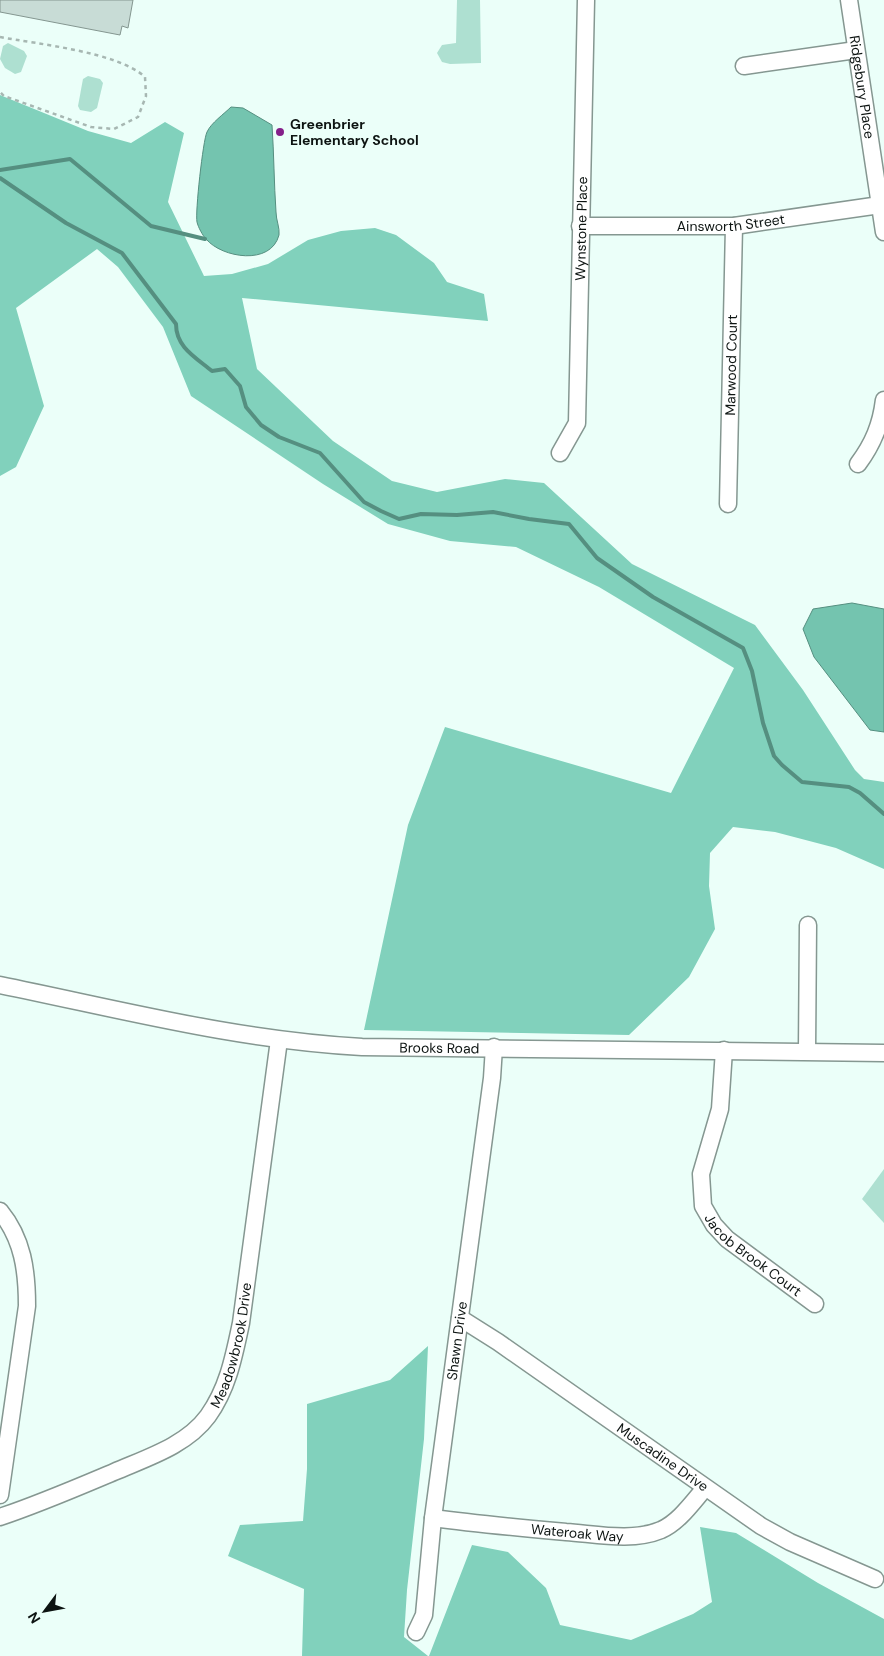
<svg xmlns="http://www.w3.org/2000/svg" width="884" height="1656" viewBox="0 0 884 1656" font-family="'DM Sans',sans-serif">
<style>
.green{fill:#aee0d1}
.forest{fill:#81d1bc}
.water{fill:#74c4af;stroke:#558f80}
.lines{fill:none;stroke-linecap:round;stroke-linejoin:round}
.stream{stroke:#558f80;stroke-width:4}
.building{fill:#c8dcd6;stroke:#849690}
.minor-casing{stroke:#859791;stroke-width:19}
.path{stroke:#a7b7b2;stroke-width:2.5;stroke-dasharray:4 4;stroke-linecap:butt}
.minor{stroke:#fff;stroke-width:16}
.poi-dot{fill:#84208a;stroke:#ebfff9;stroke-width:2}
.labels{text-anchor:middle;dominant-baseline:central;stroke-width:4.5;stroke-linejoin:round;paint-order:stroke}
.street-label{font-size:14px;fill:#0d1412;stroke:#ebfff9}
.poi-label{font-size:14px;font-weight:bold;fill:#0d1412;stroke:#ebfff9;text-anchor:start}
</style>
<rect width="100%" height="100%" fill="#ebfff9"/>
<g class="green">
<path d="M457,0H480L481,63L450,64L442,62L437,53L442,45L456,43Z"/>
<path d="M8,43L24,51L27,56L21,72L15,74L5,68L0,59L3,46Z"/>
<path d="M88,76L100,79L103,83L97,108L91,112L80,110L78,106L83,79Z"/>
<path d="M884,1169V1223L862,1199Z"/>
</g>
<g class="forest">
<path d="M0,95L88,131L131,143L165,122L184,133L168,202L204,276L232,274L268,264L308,240L341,231L375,228L396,235L434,263L447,282L484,294L488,321L242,298L257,369L333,441L392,481L437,492L505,479L544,483L632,564L755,625L803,690L855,770L864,779L884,782V869L836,848L775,832L733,827L710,853L709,886L715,929L689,977L629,1035L364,1030L408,825L445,727L671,793L734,668L599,587L516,547L450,541L388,524L323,484L191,396L163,327L118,267L97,249L16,308L44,406L16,467L0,476Z"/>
<path d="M428,1346L424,1439L407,1590L404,1637L428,1656H302L304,1589L228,1556L240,1525L303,1521L307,1469V1404L390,1380Z"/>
<path d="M700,1527L736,1533L818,1583L884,1619V1656H429L472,1545L508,1552L546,1588L560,1625L631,1640L693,1614L712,1602Z"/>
</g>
<g class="water">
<path d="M231,107L243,108L272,125C274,154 274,184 276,212C276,220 280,228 279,235C271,266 222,258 206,239C203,236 198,227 197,222C195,213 203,140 207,132C211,123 224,114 231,107Z"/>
<path d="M852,603L884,609V732L870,730L814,657L803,629L813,609Z"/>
</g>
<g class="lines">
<g class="stream">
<path d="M0,170L70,159L151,226L205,239"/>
<path d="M0,178L66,223L122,253L176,324C176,347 195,357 212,371L225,369L240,386L246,407L261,425L279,437L320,453L364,502L381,511L399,519L421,514L457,515L493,512L529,519L569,524L597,558L653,597L743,648L752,671L763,723L774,756L782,765L802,782L849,787L860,793L884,814"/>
</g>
</g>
<path class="building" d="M0,0H133L128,28L122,26L120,35L0,12Z"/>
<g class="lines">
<defs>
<g id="minor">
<path id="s1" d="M849,0L884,232"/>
<path d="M744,66L856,50"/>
<path id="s2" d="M580,226H734L880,205"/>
<path id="s3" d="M560,453L577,423L586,0"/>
<path d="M858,464C873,444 881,425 884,400"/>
<path id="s4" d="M728,504L734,226"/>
<path id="s5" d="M0,985C123,1010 236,1040 362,1047L884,1053"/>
<path id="s6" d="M724,1050L720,1109L701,1174L703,1206L714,1225L727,1239L815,1304"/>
<path d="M807,1051L808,925"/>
<path d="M0,1211C23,1239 27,1271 27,1306L0,1495"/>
<path id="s7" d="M460,1318L498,1342L761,1526L790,1542L875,1579"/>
<path id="s8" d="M0,1517C39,1504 76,1488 114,1472C146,1458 186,1446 208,1416C228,1388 234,1356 241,1323L279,1040"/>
<path id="s9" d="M433,1518C477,1524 522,1528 566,1532C596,1534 632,1542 661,1530C679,1522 692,1503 705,1488"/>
<path id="s10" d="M416,1632L424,1615L433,1518L492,1078L494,1047"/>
</g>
</defs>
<use href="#minor" class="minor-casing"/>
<path class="path" d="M0,37C37,44 118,52 145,77L146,96L138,117L114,129L91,127L4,96L0,92"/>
<use href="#minor" class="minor"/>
</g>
<circle class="poi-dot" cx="280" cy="132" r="5"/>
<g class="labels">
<g class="street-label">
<text stroke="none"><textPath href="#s1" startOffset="88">Ridgebury Place</textPath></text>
<text stroke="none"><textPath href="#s2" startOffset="151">Ainsworth Street</textPath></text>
<text stroke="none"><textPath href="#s3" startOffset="229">Wynstone Place</textPath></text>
<text stroke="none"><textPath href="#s4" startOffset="139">Marwood Court</textPath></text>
<text stroke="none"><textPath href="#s5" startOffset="445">Brooks Road</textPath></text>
<text stroke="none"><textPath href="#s6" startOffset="230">Jacob Brook Court</textPath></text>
<text stroke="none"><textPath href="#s10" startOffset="295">Shawn Drive</textPath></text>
<text stroke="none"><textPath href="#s8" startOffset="309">Meadowbrook Drive</textPath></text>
<text stroke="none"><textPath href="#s7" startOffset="246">Muscadine Drive</textPath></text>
<text stroke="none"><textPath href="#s9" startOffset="145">Wateroak Way</textPath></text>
</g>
<g class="poi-label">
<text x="290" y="124">Greenbrier<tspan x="290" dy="16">Elementary School</tspan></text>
</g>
</g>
<g transform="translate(45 1611) rotate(238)" stroke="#ebfff9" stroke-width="4" paint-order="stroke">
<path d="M0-4L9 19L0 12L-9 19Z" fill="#0d1412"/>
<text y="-8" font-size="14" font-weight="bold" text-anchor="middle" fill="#0d1412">N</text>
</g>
</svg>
